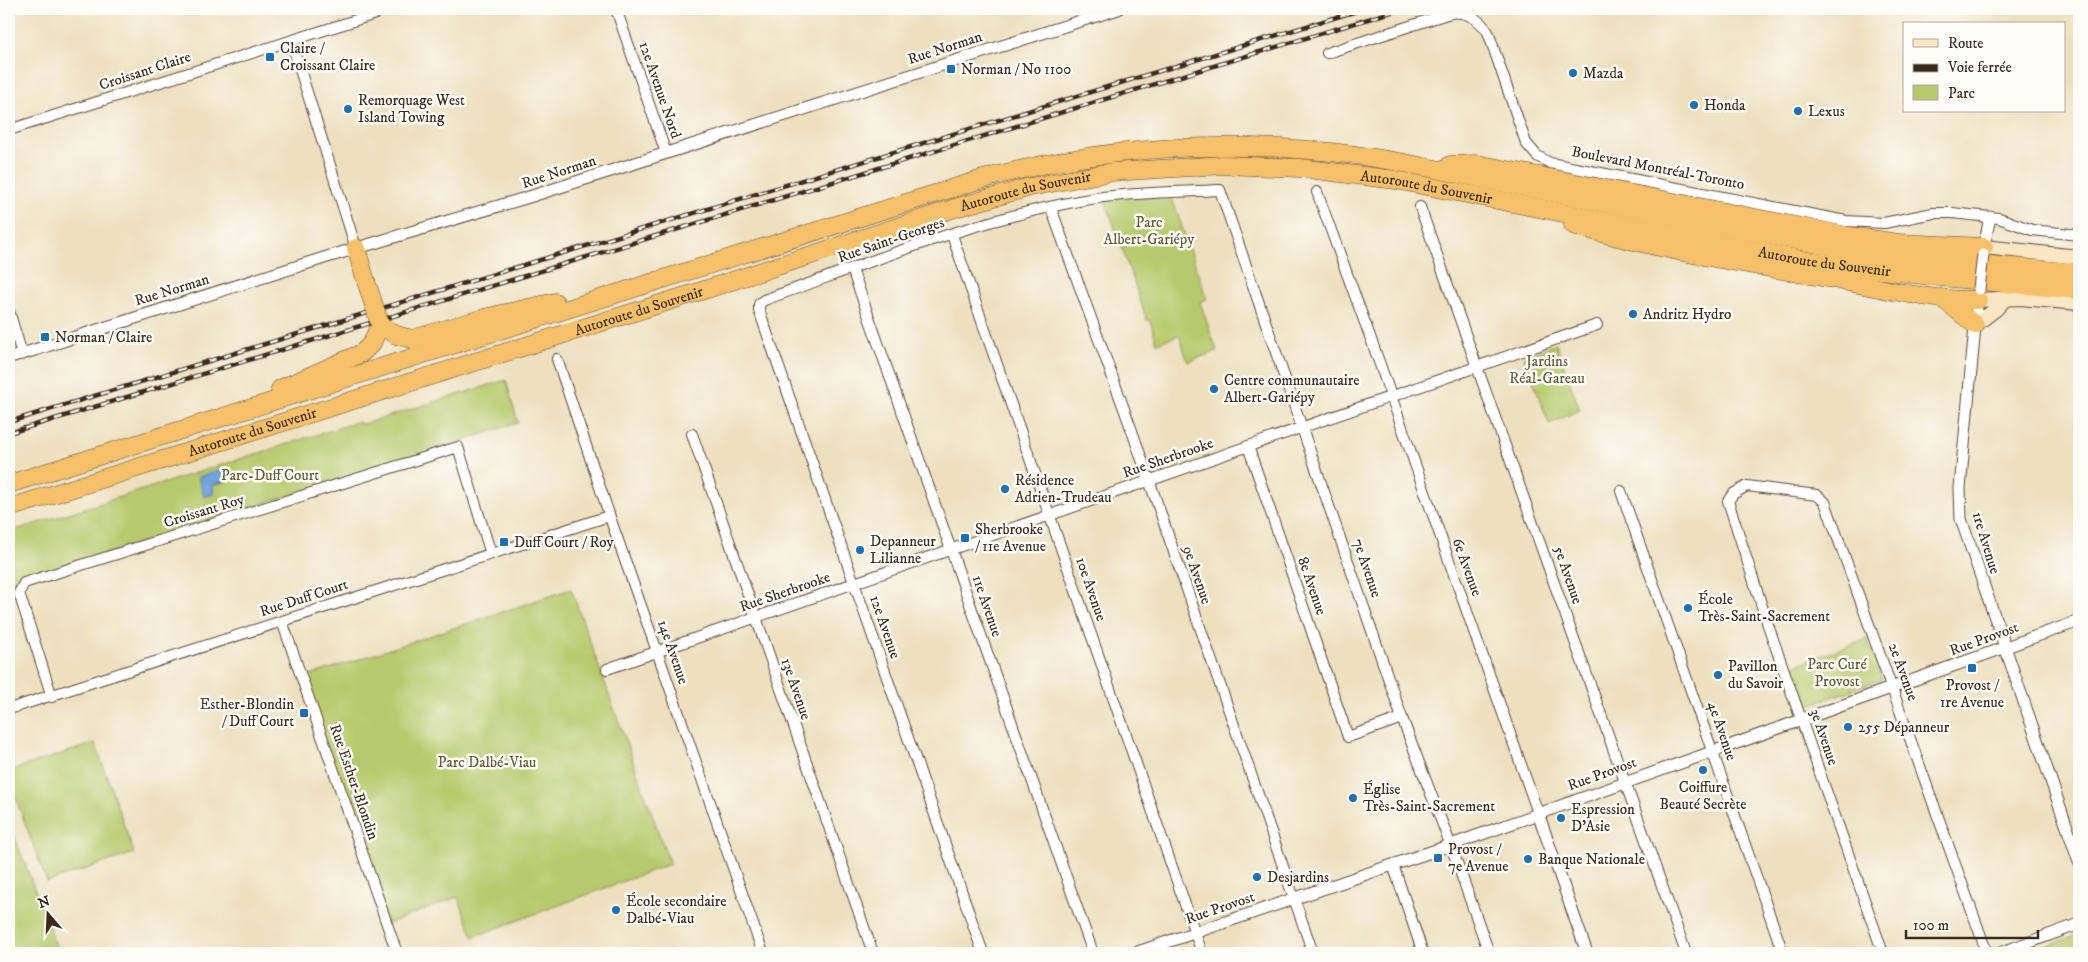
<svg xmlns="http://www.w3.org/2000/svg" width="2088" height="962" viewBox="0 0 2088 962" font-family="'IM FELL DW Pica',serif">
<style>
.green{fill:#b7c96c;stroke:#797a45}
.water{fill:#70a2db;stroke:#56667c}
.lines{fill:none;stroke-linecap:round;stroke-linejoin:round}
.minor-casing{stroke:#564536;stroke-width:12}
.tertiary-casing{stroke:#564536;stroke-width:13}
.secondary-casing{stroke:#564536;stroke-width:16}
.motorway-casing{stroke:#564536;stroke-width:19}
.minor{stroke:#fff;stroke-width:10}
.tertiary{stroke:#fff;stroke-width:11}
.secondary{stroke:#fbe6c4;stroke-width:14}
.motorway{stroke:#f6c06b;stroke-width:18}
.rail-casing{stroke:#3b2a1e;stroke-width:4.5}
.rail{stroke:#fdfcf7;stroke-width:2.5;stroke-dasharray:8;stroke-linecap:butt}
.tertiary-bridge-casing{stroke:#564536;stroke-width:13;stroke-linecap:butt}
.motorway-bridge-casing{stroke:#564536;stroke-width:19;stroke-linecap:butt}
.tertiary-bridge{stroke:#fff;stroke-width:11}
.motorway-bridge{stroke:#f6c06b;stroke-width:18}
.poi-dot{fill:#1f6fb2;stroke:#fdfcf7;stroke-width:2}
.labels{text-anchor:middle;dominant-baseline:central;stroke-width:5;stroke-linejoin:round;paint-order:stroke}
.poi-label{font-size:15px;fill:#3b2a1e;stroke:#fdfcf7;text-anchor:start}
.street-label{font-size:15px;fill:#3b2a1e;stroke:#fdfcf7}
.park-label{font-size:15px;fill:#605a35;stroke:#fdfcf7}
</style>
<rect width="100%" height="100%" fill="#fdfcf7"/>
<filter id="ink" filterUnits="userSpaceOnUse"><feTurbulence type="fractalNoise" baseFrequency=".02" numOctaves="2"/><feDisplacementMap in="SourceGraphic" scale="10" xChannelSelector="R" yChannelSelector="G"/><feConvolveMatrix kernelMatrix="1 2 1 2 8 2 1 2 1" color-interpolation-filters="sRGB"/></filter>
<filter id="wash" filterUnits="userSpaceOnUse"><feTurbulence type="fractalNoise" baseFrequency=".0096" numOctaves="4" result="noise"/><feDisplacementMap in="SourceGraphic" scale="20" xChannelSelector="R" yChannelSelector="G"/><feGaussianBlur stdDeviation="1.12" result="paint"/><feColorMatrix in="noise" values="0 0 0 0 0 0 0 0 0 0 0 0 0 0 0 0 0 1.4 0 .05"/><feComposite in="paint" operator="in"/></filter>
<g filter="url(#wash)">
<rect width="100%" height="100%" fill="#ede0bf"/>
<g class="green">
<path d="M1170,192L1207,299L1200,302L1217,351L1188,362L1179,335L1157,343L1150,320H1147L1104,197Z"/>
<path d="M1556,344L1580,410L1549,424L1524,357Z"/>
<path d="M506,380L518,423L9,584V532L357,422L363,424Z"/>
<path d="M571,589L670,864L473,937L458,897L387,924L302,678Z"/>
<path d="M1867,639L1882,679L1807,706L1793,666Z"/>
<path d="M95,743L134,853L47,882L9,780V771Z"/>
<path d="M9,822L59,953H9Z"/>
<path d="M2079,934V953H2051L2048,945Z"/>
</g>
<path class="water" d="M222,469L226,481L213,485L214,494L204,497L198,477Z"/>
</g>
<g filter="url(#ink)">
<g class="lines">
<defs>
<g id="minor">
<path d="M616,9L666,153"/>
<path d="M291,41L356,248"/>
<path d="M1327,53L1447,14C1463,9 1479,18 1488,32L1526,143L1537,156L1550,163L1846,221L1884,223L1933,213H1952L1999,218L2032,230L2079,235"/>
<path d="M9,130L375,14"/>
<path d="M1317,192L1372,342L1538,813"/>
<path d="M1420,207L1686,953"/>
<path d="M1051,208L1131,428L1313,953"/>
<path d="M952,235L1202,953"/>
<path d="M852,269L1093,953"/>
<path d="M9,311L22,354L9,358"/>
<path d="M557,359L613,526L763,953"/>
<path d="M692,434L873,953"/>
<path d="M1248,446L1348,737L1402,718"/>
<path d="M1621,491L1783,953"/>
<path d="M282,621L397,953"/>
<path d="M607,669L1597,325"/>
<path d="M52,697L19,593L24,583L458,447L491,554"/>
<path d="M9,709L609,516"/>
<path d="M1393,865L1423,953"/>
<path d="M983,953L759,310V304L764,300C874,261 987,214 1103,197C1141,192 1181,192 1220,190L1402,718L1454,854L1489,953"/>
<path d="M1883,953L1769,628L1728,501L1733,494L1747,486L1817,495L1825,502L1987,953"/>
</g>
<g id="tertiary">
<path d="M1983,252L1990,217"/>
<path d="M1978,295L1960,488L1961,519L2079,862"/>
<path d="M22,354L327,257L529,197L1118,9"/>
<path d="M1538,813L1587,953"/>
<path d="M1135,953L1451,845L2079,621"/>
<path d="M2000,953L2079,924"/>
</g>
<g id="secondary">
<path d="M1984,247L2079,257"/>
<path d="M1978,300L2020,298L2079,303"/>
<path d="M1975,325L1996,309L2005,299"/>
</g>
<g id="motorway">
<path d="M1450,165L1477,164L1849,236L1899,243L1984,247"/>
<path d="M1573,225C1656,250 1742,263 1827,278C1877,287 1927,301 1978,300"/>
<path d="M356,248L366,281"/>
<path d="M1942,298L1975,325"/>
<path d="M280,389L362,353L372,343L380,324L396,335L412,339L484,318L555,302"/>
<path d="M9,484L976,181C1084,150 1197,141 1309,150C1375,155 1439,170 1503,183C1602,202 1701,223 1800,241C1893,258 1986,264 2079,273"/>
<path id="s1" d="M9,508L695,293L955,208L1030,187L1112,172L1224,165L1300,168L1396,180L1808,261L1930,276L2079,290"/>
</g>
</defs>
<use href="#minor" class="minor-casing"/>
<use href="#tertiary" class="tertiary-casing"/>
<use href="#secondary" class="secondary-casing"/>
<use href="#motorway" class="motorway-casing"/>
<use href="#minor" class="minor"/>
<use href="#tertiary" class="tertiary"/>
<use href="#secondary" class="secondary"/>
<use href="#motorway" class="motorway"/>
<defs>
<g id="rail">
<path d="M9,422L1363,9"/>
<path d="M9,433L1401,9"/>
</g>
</defs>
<use href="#rail" class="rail-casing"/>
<use href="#rail" class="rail"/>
<defs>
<path id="tertiary-bridge" d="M1979,289L1983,255"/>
<path id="motorway-bridge" d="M366,281L380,324"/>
</defs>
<use href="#tertiary-bridge" class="tertiary-bridge-casing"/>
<use href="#motorway-bridge" class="motorway-bridge-casing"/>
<use href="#tertiary-bridge" class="tertiary-bridge"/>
<use href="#motorway-bridge" class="motorway-bridge"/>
</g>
</g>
<g class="poi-dot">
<rect x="265" y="52" width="10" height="10" rx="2.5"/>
<rect x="946" y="64" width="10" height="10" rx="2.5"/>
<circle cx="1573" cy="73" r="5"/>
<circle cx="1694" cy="105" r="5"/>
<circle cx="348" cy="109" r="5"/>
<circle cx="1798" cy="111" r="5"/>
<circle cx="1633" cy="314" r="5"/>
<rect x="40" y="332" width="10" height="10" rx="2.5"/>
<circle cx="1214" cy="389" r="5"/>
<circle cx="1005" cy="489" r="5"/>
<rect x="960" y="533" width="10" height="10" rx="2.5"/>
<rect x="499" y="537" width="10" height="10" rx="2.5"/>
<circle cx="860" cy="550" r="5"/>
<circle cx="1688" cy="608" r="5"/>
<rect x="1967" y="663" width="10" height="10" rx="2.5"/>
<circle cx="1718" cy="675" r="5"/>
<rect x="299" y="708" width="10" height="10" rx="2.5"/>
<circle cx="1848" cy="727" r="5"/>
<circle cx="1703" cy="770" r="5"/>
<circle cx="1353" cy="798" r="5"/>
<circle cx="1561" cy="818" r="5"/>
<rect x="1433" y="853" width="10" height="10" rx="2.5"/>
<circle cx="1528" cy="859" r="5"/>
<circle cx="1257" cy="877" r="5"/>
<circle cx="616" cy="910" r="5"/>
</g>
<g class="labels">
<g class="poi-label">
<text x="280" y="48">Claire /<tspan x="280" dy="17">Croissant Claire</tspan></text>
<text x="961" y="69">Norman / No 1100</text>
<text x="1583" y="73">Mazda</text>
<text x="358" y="100">Remorquage West<tspan x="358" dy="17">Island Towing</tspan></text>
<text x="1704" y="105">Honda</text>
<text x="1808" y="111">Lexus</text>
<text x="1643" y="314">Andritz Hydro</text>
<text x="55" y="337">Norman / Claire</text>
<text x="1224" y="380">Centre communautaire<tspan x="1224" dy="17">Albert-Gariépy</tspan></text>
<text x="1015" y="480">Résidence<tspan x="1015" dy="17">Adrien-Trudeau</tspan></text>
<text x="975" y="529">Sherbrooke<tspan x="975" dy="17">/ 11e Avenue</tspan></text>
<text x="870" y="541">Depanneur<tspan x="870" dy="17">Lilianne</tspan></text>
<text x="514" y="542">Duff Court / Roy</text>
<text x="1698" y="599">École<tspan x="1698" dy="17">Très-Saint-Sacrement</tspan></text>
<text x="1728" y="666">Pavillon<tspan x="1728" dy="17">du Savoir</tspan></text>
<text x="1972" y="685" text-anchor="middle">Provost /<tspan x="1972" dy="17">1re Avenue</tspan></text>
<text x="294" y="704" text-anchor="end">Esther-Blondin<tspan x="294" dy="17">/ Duff Court</tspan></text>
<text x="1858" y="727">255 Dépanneur</text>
<text x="1703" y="787" text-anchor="middle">Coiffure<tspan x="1703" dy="17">Beauté Secrète</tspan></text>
<text x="1363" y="789">Église<tspan x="1363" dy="17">Très-Saint-Sacrement</tspan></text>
<text x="1571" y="809">Espression<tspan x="1571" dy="17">D'Asie</tspan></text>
<text x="1448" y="849">Provost /<tspan x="1448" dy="17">7e Avenue</tspan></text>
<text x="1538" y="859">Banque Nationale</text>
<text x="1267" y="877">Desjardins</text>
<text x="626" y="901">École secondaire<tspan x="626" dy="17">Dalbé-Viau</tspan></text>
</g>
<g class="street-label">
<text transform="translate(945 48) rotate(-18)">Rue Norman</text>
<text transform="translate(145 71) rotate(-18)">Croissant Claire</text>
<text transform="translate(660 90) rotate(71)">12e Avenue Nord</text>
<text transform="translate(1658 168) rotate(11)">Boulevard Montréal-Toronto</text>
<text transform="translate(559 172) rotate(-18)">Rue Norman</text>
<text stroke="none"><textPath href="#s1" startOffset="1470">Autoroute du Souvenir</textPath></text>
<text stroke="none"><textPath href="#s1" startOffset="1065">Autoroute du Souvenir</textPath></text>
<text transform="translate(891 240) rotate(-19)">Rue Saint-Georges</text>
<text stroke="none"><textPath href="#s1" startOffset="1875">Autoroute du Souvenir</textPath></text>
<text transform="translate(172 290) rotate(-17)">Rue Norman</text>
<text stroke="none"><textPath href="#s1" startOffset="660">Autoroute du Souvenir</textPath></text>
<text stroke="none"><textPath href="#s1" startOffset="255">Autoroute du Souvenir</textPath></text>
<text transform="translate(1168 458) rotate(-19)">Rue Sherbrooke</text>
<text transform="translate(204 511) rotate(-17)">Croissant Roy</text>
<text transform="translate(1986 543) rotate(73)">1re Avenue</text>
<text transform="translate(1467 567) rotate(70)">6e Avenue</text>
<text transform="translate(1367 568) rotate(71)">7e Avenue</text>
<text transform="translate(1197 575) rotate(71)">9e Avenue</text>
<text transform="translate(1568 575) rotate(71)">5e Avenue</text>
<text transform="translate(1312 586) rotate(71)">8e Avenue</text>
<text transform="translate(1091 589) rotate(71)">10e Avenue</text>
<text transform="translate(785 592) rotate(-19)">Rue Sherbrooke</text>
<text transform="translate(304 598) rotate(-18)">Rue Duff Court</text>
<text transform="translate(987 606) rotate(71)">11e Avenue</text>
<text transform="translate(885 627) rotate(71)">12e Avenue</text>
<text transform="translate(1984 639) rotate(-20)">Rue Provost</text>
<text transform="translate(673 652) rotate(71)">14e Avenue</text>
<text transform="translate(1903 672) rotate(70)">2e Avenue</text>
<text transform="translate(796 689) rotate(71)">13e Avenue</text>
<text transform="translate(1722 731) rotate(71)">4e Avenue</text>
<text transform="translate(1824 737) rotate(71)">3e Avenue</text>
<text transform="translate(1602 774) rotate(-20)">Rue Provost</text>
<text transform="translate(354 782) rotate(71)">Rue Esther-Blondin</text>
<text transform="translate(1220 908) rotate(-19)">Rue Provost</text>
</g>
<g class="park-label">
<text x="1149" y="222">Parc<tspan x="1149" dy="17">Albert-Gariépy</tspan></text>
<text x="1547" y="361">Jardins<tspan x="1547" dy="17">Réal-Gareau</tspan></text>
<text x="270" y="475">Parc-Duff Court</text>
<text x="1837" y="664">Parc Curé<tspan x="1837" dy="17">Provost</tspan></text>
<text x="487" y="762">Parc Dalbé-Viau</text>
</g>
</g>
<rect width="2088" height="962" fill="none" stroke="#fdfcf7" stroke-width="30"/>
<rect x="1903" y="22" width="162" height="90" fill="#fdfcf7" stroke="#afa8a0"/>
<rect x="1913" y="39" width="25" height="8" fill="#fbe6c4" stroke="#afa8a0"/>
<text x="1948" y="48" font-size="15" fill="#3b2a1e">Route</text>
<rect x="1913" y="64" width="25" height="8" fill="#3b2a1e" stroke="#afa8a0"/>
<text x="1948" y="72" font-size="15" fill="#3b2a1e">Voie ferrée</text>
<rect x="1913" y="85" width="25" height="15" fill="#b7c96c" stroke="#afa8a0"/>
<text x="1948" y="98" font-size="15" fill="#3b2a1e">Parc</text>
<g transform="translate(48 914) rotate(341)" stroke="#fdfcf7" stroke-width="4" paint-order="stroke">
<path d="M0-4L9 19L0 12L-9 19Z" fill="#3b2a1e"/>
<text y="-8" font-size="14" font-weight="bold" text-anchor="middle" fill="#3b2a1e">N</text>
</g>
<path d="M1906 930v8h132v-8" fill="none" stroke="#3b2a1e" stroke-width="2.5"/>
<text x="1913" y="930" font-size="15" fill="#3b2a1e" stroke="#fdfcf7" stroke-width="4" paint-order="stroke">100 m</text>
</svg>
